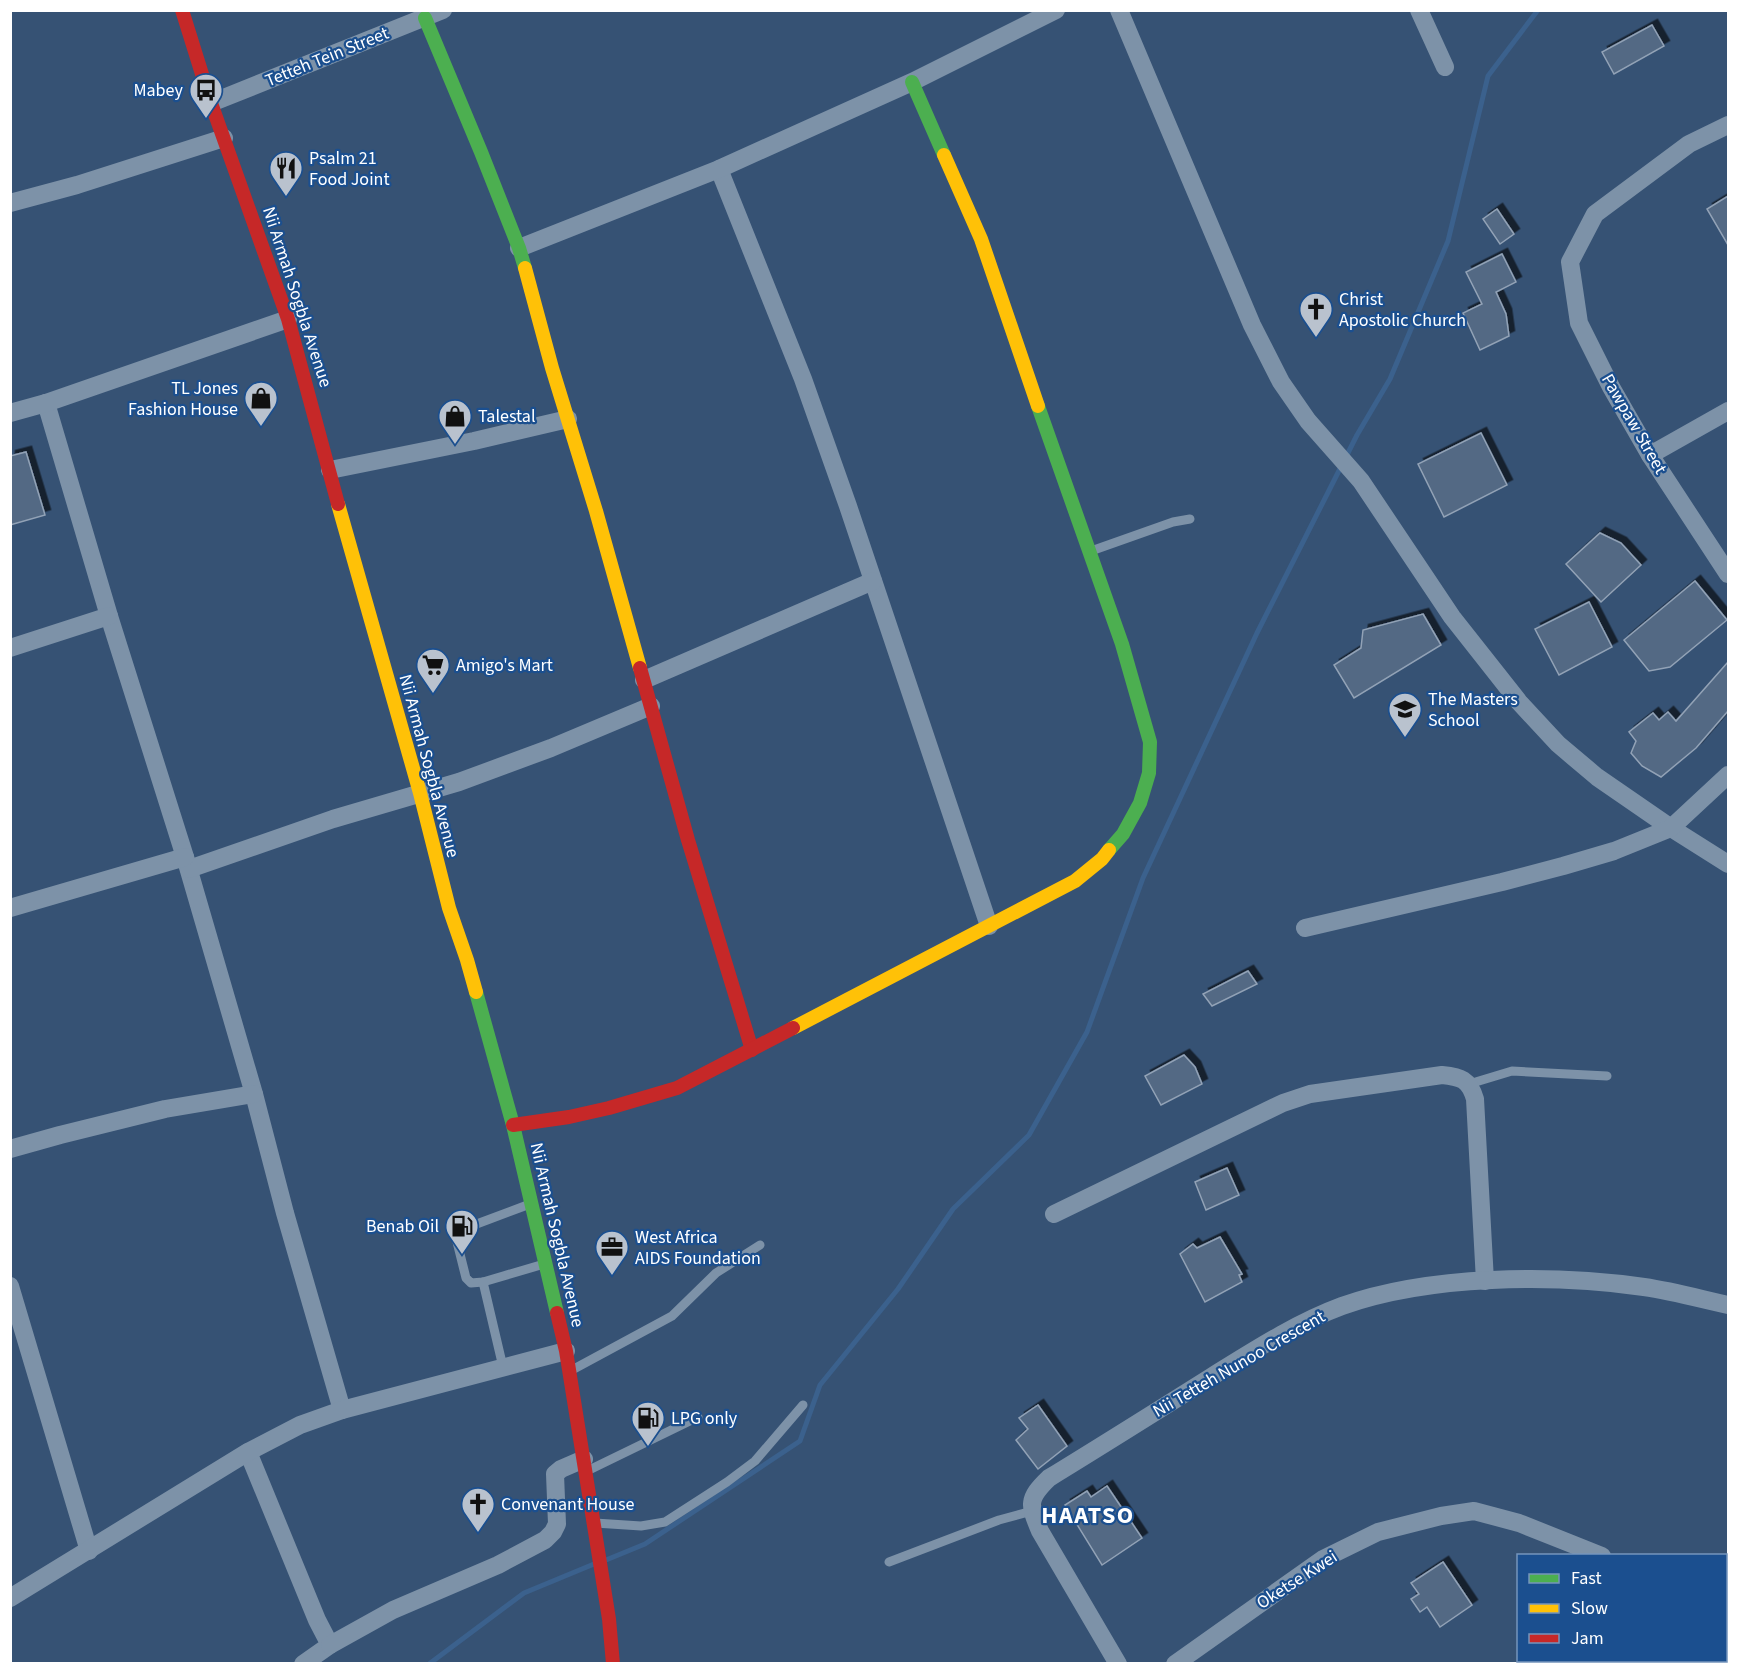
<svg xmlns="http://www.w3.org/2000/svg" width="1739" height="1674" viewBox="0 0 1739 1674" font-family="'Source Sans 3',sans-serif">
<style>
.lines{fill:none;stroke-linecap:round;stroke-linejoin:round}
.stream{stroke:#3b618d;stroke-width:5}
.building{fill:#526984;stroke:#92a2b6;stroke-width:1.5;filter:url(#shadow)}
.lane{stroke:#7d92a8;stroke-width:9}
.street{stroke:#7d92a8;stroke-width:18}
.fast{stroke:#4caf50;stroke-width:14}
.slow{stroke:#ffc107;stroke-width:14}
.jam{stroke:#c62828;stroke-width:14}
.labels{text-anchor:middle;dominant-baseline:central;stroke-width:4.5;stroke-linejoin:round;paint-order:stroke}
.street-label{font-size:18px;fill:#fff;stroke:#1b4f8f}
.poi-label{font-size:18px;fill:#fff;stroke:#1b4f8f;text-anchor:start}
.district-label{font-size:24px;font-weight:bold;letter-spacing:1.5px;fill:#fff;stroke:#1b4f8f}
</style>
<defs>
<filter id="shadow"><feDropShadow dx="5.5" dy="-5.5" stdDeviation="0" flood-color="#0009"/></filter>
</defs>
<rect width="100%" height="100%" fill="#365274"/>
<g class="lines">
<g class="stream">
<path d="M606,1560L645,1544L800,1441L820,1385L898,1289L953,1209L1029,1135L1087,1032L1143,878L1257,633L1357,435L1390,379L1448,241L1488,76L1538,10"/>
<path d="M429,1664L524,1593L594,1564"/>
</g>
</g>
<g class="building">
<path d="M1652,25L1664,46L1614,74L1602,52Z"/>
<path d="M1728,196V245L1707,209Z"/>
<path d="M1497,209L1514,234L1500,244L1483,219Z"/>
<path d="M1502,254L1516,282L1496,292L1506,314L1509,336L1480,350L1463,313L1482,304L1466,272Z"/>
<path d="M1481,433L1507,485L1444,517L1418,464Z"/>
<path d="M26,452L45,515L10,525V456Z"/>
<path d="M1600,533L1621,543L1641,565L1601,602L1566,564Z"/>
<path d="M1695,581L1727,620L1670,667L1649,671L1624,640Z"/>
<path d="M1589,602L1612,647L1559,675L1535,629Z"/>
<path d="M1423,614L1441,645L1354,698L1334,665L1361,648L1363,630Z"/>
<path d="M1728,662V711L1696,748L1661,777L1642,766L1631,753L1636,741L1629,732L1653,713L1659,720L1668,712L1676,721Z"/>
<path d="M1248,971L1257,984L1212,1006L1203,994Z"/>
<path d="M1184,1055L1195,1067L1202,1084L1161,1105L1145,1076Z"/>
<path d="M1227,1168L1239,1195L1206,1210L1195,1182Z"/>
<path d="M1220,1237L1242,1274L1239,1275L1242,1282L1205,1302L1180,1254L1193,1244L1197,1248Z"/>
<path d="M1038,1405L1067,1446L1038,1469L1016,1440L1028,1429L1019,1418Z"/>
<path d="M1107,1486L1142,1538L1102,1565L1065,1505L1087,1491L1091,1497Z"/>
<path d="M1443,1562L1472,1605L1440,1627L1427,1607L1420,1612L1411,1599L1419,1594L1411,1583Z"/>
</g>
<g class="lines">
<g class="lane">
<path d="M1091,551L1173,522L1190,519"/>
<path d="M1469,1084L1512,1071L1607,1076"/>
<path d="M530,1204L466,1228L459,1234L457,1242L466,1278L471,1283L483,1282L544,1264"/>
<path d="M483,1282L503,1367"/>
<path d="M572,1370L672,1316L716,1273L760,1245"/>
<path d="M587,1471L698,1417"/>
<path d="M595,1523L641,1526L665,1522L727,1482L755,1461L803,1405"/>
<path d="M889,1562L999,1520L1032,1511"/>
</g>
<g class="street">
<path d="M1119,10L1252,325L1281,382L1308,421L1361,481L1452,617L1519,702L1558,744L1597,777L1671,828L1728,864"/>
<path d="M1419,10L1445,67"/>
<path d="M211,103L443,10"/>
<path d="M1728,125L1689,144L1595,214L1570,262L1579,323L1611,387L1650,455L1728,574"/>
<path d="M719,169L803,379L848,506L989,926"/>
<path d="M10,203L77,185L224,138"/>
<path d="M519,248L719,169L912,82L1056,10"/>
<path d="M46,403L109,616L185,857L254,1094L285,1213L342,1410"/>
<path d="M10,413L46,403L288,319"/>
<path d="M1650,455L1728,411"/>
<path d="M330,470L474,441L568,419"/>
<path d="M10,648L109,616"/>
<path d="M644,680L873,581"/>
<path d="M189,869L333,819L459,782L551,748L651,706"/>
<path d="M10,908L185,857"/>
<path d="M1305,928L1502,882L1563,866L1614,851L1671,828L1728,775"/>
<path d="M10,1149L60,1135L165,1109L254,1094"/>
<path d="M1054,1214L1283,1103L1310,1094L1442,1075C1461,1077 1469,1079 1475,1099L1485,1281"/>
<path d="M10,1286L89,1551"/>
<path d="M248,1452L317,1620L330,1645L303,1664"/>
<path d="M1726,1588L1728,1589"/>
<path d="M10,1598L248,1452L300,1425L342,1410L566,1351"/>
<path d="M330,1645L393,1610L498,1565L545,1540L553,1532L557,1524L555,1474L561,1469L584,1459"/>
<path d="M1118,1664L1040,1531C1029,1505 1027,1499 1049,1478C1103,1445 1157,1411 1211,1377C1253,1351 1296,1323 1342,1306C1429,1275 1553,1274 1644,1287C1672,1291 1701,1299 1728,1305"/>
<path d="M1175,1664L1323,1559L1378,1532L1441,1516L1474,1511L1519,1523L1602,1556"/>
</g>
<g class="fast">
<path d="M425,18L481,152L519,248L525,268"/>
<path d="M912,82L944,155"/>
<path d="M1038,406L1122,644L1150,742L1149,773L1140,803L1123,834L1109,850"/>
<path d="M476,992L513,1125L557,1313"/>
</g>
<g class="slow">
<path d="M944,155L981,239L1038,406"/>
<path d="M525,268L552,368L596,511L640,668"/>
<path d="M338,504L420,793L449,908L467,960L476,992"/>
<path d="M793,1028L1075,881L1102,859L1109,850"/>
</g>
<g class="jam">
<path d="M182,10L211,103L288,319L338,504"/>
<path d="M640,668L688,840L752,1050"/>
<path d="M513,1125L569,1117L609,1108L677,1088L793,1028"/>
<path d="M557,1313L566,1351L609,1619L613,1664"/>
</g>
</g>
<defs>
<symbol id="bus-pin" viewBox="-11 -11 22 30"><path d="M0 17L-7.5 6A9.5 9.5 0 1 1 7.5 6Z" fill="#b9c2ce" stroke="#1b4f8f"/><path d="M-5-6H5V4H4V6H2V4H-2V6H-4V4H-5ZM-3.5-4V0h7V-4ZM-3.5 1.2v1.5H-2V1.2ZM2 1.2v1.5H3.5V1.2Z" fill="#111"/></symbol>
<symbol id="restaurant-pin" viewBox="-11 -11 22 30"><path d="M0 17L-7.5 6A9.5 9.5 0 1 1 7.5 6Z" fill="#b9c2ce" stroke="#1b4f8f"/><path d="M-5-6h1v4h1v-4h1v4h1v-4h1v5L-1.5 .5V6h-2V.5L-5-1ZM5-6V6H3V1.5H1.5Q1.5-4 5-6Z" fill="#111"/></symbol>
<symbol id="church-pin" viewBox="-11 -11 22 30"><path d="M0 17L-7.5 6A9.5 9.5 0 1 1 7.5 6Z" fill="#b9c2ce" stroke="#1b4f8f"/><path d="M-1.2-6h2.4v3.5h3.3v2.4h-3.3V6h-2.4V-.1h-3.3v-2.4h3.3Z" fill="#111"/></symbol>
<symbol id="shop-pin" viewBox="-11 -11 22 30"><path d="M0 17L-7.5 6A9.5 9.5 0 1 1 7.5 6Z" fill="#b9c2ce" stroke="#1b4f8f"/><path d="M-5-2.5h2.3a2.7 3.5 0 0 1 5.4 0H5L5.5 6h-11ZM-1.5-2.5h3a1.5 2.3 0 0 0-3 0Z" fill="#111"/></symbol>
<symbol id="supermarket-pin" viewBox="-11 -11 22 30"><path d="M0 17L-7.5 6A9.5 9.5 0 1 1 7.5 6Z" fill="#b9c2ce" stroke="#1b4f8f"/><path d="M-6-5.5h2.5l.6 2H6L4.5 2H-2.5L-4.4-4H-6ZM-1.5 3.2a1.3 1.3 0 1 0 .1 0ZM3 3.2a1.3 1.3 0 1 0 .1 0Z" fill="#111"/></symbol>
<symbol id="school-pin" viewBox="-11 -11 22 30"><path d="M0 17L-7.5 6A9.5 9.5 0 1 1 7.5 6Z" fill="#b9c2ce" stroke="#1b4f8f"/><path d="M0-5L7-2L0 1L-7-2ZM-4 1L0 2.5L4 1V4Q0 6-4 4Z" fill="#111"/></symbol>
<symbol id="fuel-pin" viewBox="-11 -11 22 30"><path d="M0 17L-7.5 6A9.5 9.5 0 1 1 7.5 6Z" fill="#b9c2ce" stroke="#1b4f8f"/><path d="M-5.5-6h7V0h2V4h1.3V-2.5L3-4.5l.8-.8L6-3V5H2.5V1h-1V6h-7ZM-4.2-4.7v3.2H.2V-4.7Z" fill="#111"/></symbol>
<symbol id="office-pin" viewBox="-11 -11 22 30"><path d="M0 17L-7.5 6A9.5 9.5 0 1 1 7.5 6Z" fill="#b9c2ce" stroke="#1b4f8f"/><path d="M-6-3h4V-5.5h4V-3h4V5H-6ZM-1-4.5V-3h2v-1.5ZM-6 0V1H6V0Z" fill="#111"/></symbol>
</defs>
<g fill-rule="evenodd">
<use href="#bus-pin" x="187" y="71" width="38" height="52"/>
<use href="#restaurant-pin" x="267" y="149" width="38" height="52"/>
<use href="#church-pin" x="1297" y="290" width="38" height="52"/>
<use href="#shop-pin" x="242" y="379" width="38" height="52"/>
<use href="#shop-pin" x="436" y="397" width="38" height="52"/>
<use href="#supermarket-pin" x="414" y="646" width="38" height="52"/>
<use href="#school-pin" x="1386" y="690" width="38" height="52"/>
<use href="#fuel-pin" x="443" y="1207" width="38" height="52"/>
<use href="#office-pin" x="593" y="1228" width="38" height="52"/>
<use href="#fuel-pin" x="629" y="1399" width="38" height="52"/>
<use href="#church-pin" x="459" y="1485" width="38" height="52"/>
</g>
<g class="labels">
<g class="street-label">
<text transform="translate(327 57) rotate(-22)">Tetteh Tein Street</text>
<text transform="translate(297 297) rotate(72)">Nii Armah Sogbla Avenue</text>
<text transform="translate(1634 424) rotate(60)">Pawpaw Street</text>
<text transform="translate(429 766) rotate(75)">Nii Armah Sogbla Avenue</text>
<text transform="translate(557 1235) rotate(77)">Nii Armah Sogbla Avenue</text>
<text transform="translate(1239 1364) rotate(-30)">Nii Tetteh Nunoo Crescent</text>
<text transform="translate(1297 1580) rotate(-33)">Oketse Kwei</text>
</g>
<g class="poi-label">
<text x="183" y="90" text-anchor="end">Mabey</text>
<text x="309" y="158">Psalm 21<tspan x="309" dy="21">Food Joint</tspan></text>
<text x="1339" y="299">Christ<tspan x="1339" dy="21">Apostolic Church</tspan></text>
<text x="238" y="388" text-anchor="end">TL Jones<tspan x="238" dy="21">Fashion House</tspan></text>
<text x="478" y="416">Talestal</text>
<text x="456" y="665">Amigo's Mart</text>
<text x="1428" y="699">The Masters<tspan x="1428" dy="21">School</tspan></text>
<text x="439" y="1226" text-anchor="end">Benab Oil</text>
<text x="635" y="1237">West Africa<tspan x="635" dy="21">AIDS Foundation</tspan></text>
<text x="671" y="1418">LPG only</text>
<text x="501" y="1504">Convenant House</text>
</g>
<g class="district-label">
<text x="1088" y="1515">HAATSO</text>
</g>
</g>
<rect width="1739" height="1674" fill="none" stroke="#ffffff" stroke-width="24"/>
<rect x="1517" y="1554" width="210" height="108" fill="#1b4f8f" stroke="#7695bc" stroke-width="1.5"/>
<rect x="1529" y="1574" width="30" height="9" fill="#4caf50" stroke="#7695bc" stroke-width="1.5"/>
<text x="1571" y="1584" font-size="18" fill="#ffffff">Fast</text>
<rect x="1529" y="1604" width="30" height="9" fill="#ffc107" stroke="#7695bc" stroke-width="1.5"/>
<text x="1571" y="1614" font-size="18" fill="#ffffff">Slow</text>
<rect x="1529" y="1634" width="30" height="9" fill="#c62828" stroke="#7695bc" stroke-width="1.5"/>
<text x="1571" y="1644" font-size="18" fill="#ffffff">Jam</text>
</svg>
